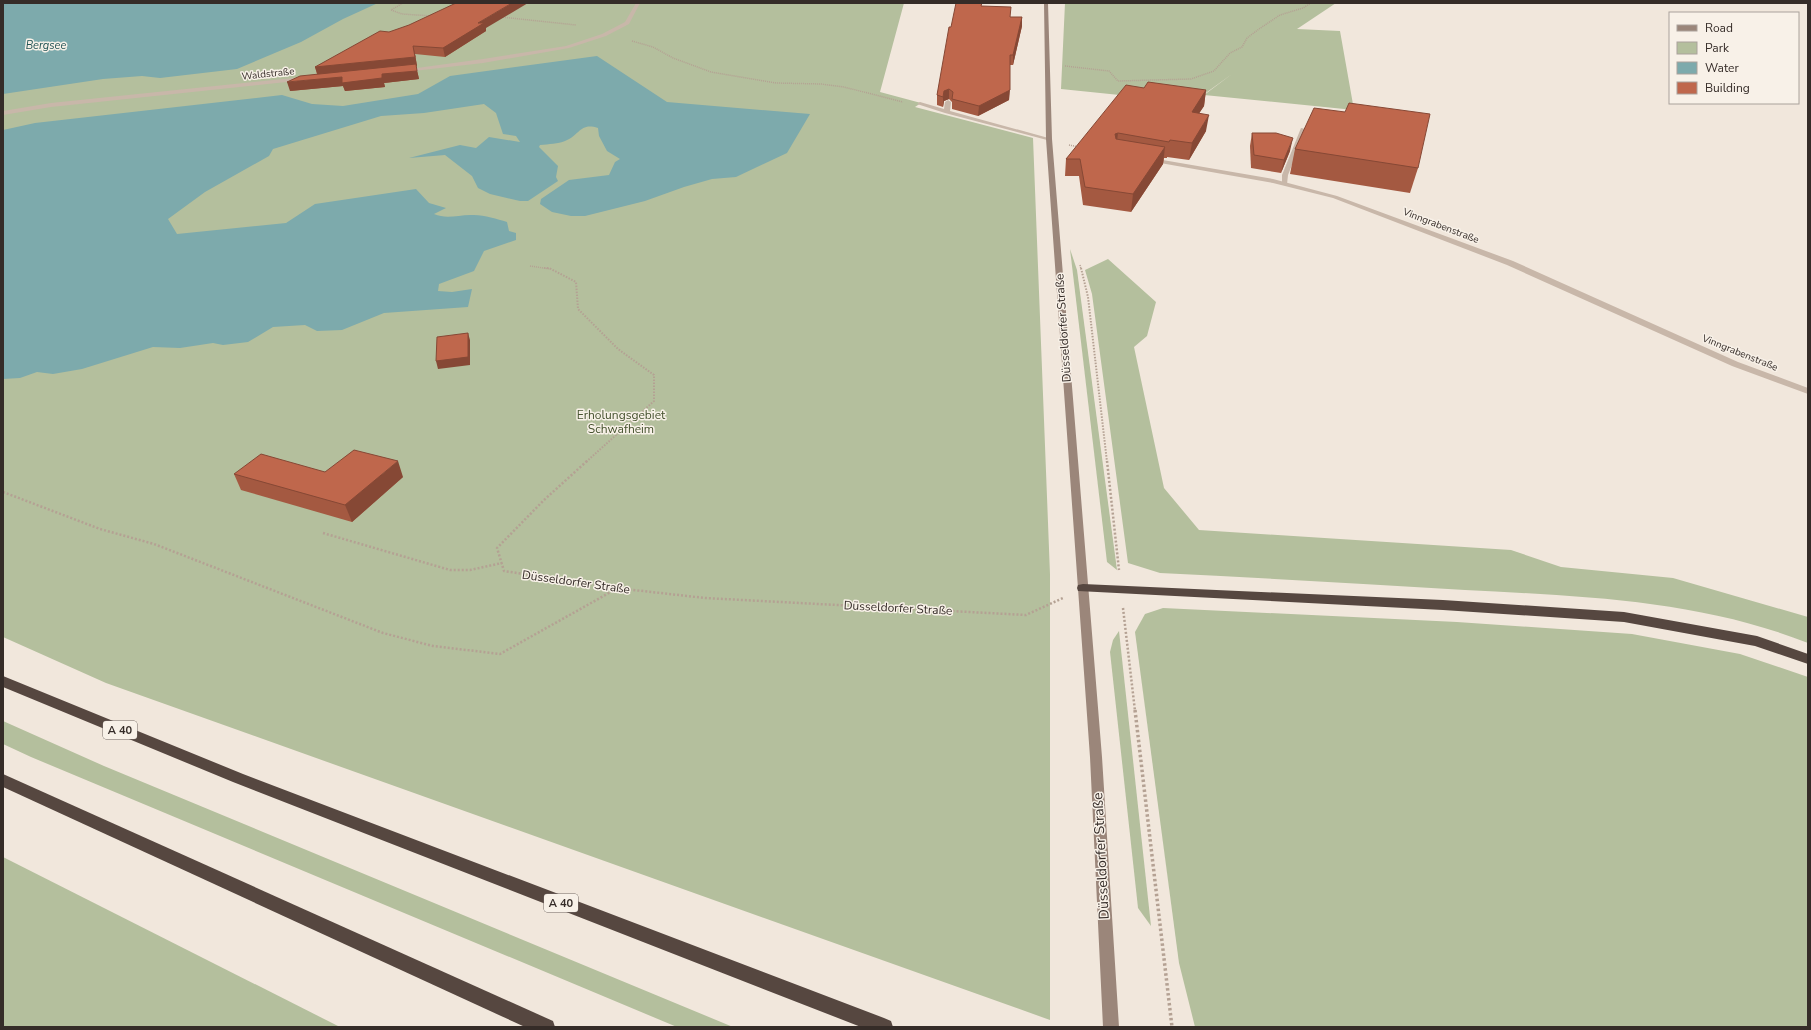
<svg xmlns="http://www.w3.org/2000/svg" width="1811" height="1030" viewBox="0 0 1811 1030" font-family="'Nunito Sans',sans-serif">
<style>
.green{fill:#b4bf9d}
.water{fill:#7daaac}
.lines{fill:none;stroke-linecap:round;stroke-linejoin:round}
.path-far3{stroke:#b4a193;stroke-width:1.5;stroke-dasharray:1 1;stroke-linecap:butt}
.path-far2{stroke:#b4a193;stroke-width:2;stroke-dasharray:1.5 1.5;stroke-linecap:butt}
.path-far1{stroke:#b4a193;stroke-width:2.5;stroke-dasharray:2 2;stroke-linecap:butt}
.path{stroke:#b4a193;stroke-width:3.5;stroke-dasharray:2.5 2.5;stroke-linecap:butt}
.lane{fill:#c8b7a9;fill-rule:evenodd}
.street{fill:#c8b7a9;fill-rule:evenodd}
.secondary{fill:#9b867a;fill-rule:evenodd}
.highway{fill:#564740;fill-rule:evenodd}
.wall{fill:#a45941}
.shaded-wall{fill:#864835}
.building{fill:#bf674c;stroke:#864835}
.labels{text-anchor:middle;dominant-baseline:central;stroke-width:3;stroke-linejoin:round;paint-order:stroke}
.far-street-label{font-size:10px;fill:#352c28;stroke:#f8f1e8}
.far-water-label{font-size:11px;font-style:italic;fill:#205254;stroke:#f8f1e8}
.shield{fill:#f8f1e8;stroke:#706762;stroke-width:1}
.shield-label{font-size:11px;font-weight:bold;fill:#352c28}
.street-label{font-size:12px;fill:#352c28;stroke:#f8f1e8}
.park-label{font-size:12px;fill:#45522e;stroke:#f8f1e8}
.near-street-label{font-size:14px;fill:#352c28;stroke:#f8f1e8}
</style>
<rect width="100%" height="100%" fill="#f1e7dc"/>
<g class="green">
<path d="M3,3H904L880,92L921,103L915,107L1033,138L1050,574V1020L106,683L3,637Z"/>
<path d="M1065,3H1336L1297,29L1340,31L1354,110L1204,95L1232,74L1203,95L1188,102L1061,89Z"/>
<path d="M1070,249L1077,270L1117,570L1107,562Z"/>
<path d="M1108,259L1156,302L1147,336L1134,347L1164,488L1199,530L1511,550L1561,567L1673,578L1808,617V643C1699,600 1581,596 1465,590C1364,584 1262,578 1160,573L1128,563L1092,294L1085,270Z"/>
<path d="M1163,608L1457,622L1632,634L1740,654L1808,677V1027H1195L1179,963L1135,632L1145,614Z"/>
<path d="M1119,631L1151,926L1138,908L1110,652L1113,640Z"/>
<path d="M3,721L104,766L733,1027H677L31,757L3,744Z"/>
<path d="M3,857L340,1027H3Z"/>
</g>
<g class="water">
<path d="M3,3H378L343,19L301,42L237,69L160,78L142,76L103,79L3,94Z"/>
<path d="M597,56L667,102L810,114L787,153L736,177L712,179L684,187L645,201L585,216H571L552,212L540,204L541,199L569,180L609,175L615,162L620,159L607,151L599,136L598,128C580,122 580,135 565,141C558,144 549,144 540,145L539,147L558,166L556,177L558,181L528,201H520L490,194L478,188L472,176L445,155L409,158L460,145L476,148L489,137L520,142L516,136L503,134L496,113L484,104L424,113L381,116L273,149L269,156L205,192L168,219L177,234L286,223L315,204L416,189L429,203L446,208L434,214C448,220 459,214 474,215C485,215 497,219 507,222L509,231L516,233V240L484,251L474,271L439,284L438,291L452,292L472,289L468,307L384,313L342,330L317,331L305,325L273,327L248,342L223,345L213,343L180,348L153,347L82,369L53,374L37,372L20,378L3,379V130L35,123L282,95L312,104L343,106L418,94L450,76Z"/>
</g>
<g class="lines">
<g class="path-far3">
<path d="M403,3L391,10L402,14L432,16"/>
<path d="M501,17L576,25"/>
<path d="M632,41L653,47L673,58L711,72L776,83L821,84L844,87L903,102"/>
<path d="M1065,66L1109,71L1118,81L1191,79L1214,71L1230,53L1242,47L1247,38L1259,29L1280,15L1303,8L1311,3"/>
<path d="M1069,145L1079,147"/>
<path d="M1080,265L1081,269"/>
<path d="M530,266L550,269"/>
</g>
<g class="path-far2">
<path d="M544,268H549L576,282L578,309L618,349L654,375V401L586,462"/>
<path d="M1081,268L1088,297L1107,462"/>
</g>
<g class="path-far1">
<path d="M587,461L544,500L497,548L504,571L616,588L705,598L1026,615L1063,598"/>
<path d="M1107,461L1119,570"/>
<path d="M3,492L100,529L154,544L383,633L433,646L500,654L616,589"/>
<path d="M323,533L450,570H470L502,563"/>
<path d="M1123,608L1135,711"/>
</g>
<path class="path" d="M1135,710L1172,1027"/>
<g class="lane">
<path d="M948,100L951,102L950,111L1052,139L1047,140L945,113L917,104L920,102L944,109L945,102Z"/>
<path d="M1301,128L1306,129L1288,175L1287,184L1282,185V175Z"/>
</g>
<g class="street">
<path d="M636,3H640L629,24L606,36L569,48L483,63L405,72L402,70L483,59L566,46L602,34L625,22Z"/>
<path d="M303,77L306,79L305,80L51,107L3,115V111L51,103Z"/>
<path d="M1151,158L1273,179L1337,196L1513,261L1738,362L1808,388V394L1732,366L1507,265L1333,198L1273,183L1149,161L1148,160Z"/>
</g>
<path class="secondary" d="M1044,3H1048L1052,139L1102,757L1119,1027H1103L1090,757L1046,139Z"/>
<g class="highway">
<path d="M1083,584L1443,600L1624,612L1757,636L1808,654V664L1755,646L1624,622L1443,610L1078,591L1077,588L1078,585Z"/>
<path d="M3,676L243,774L884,1018L891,1021L893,1027H861L233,782L3,687Z"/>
<path d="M3,774L553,1021L555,1027H525L3,787Z"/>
</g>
</g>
<g class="wall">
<path d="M982,6L1011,17H1022V26L1013,65H1010L1009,100L978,116L952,109V102L949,99L944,101L943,107L937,105V95L951,27Z"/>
<path d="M486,28V31L445,57L415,54L417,66H416L419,79L384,83L385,87L345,91L343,86L290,91L317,74L315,67L389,32Z"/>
<path d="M1144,88L1206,90L1204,106L1199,113L1206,131L1189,160L1167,157V158H1164L1163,164L1131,212L1083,205L1079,176H1065L1066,159Z"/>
<path d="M1345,112L1418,168L1410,193L1290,174L1295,149Z"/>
<path d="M1252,133L1290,151L1281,173L1251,168L1250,146Z"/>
<path d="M325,472L403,477L352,522L241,490L234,474Z"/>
</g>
<g class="shaded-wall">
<path d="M512,3H528L486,28V31L445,57L443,48L478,23Z"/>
<path d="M1022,17V26L1013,65V55Z"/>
<path d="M413,46L415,54L417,66H416L419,79L384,83L385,87L345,91L343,86L290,91L287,82L342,77L344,82L382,78V74L417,71L416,66L318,76L315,67L415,57Z"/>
<path d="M949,89V99L944,101L943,107V97L944,91Z"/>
<path d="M1010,90L1009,100L978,116L979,106Z"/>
<path d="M1206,90L1204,106L1189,129L1192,112Z"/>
<path d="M1209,115L1206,131L1189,160L1192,143Z"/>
<path d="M1118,133L1116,150L1115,134Z"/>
<path d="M1293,138L1290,151L1281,173L1284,160Z"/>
<path d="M1165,147L1163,164L1131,212L1133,194Z"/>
<path d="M468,333L470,340V365L438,369L436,361Z"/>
<path d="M398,461L403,477L352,522L345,505Z"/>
</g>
<g class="building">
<path d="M456,3H512L478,23H484L443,48L413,46L415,57L315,67L380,31L389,32L409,25Z"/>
<path d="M956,3H982L981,6L1011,7L1010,17H1022L1013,55H1010V90L979,106L952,99L953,92L949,89L944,91L943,97L937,95L949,27H951Z"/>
<path d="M416,64L417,71L382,74V78L342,83V77L287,82L300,76Z"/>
<path d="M1148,82L1206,90L1192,112L1209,115L1192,143L1170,140L1169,142L1118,133L1115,134L1116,139L1165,147L1133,194L1085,187L1080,159H1066L1126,85L1144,88Z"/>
<path d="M1349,103L1430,114L1418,168L1295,149L1314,108L1345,112Z"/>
<path d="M1252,133H1276L1293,138L1284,160L1254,155Z"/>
<path d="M468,333V357L436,361L437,337Z"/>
<path d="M354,450L398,461L345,505L234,474L261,454L325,472Z"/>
</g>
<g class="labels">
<g class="far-street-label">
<text transform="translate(268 74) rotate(-6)">Waldstraße</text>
<text transform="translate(1441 226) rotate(21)">Vinngrabenstraße</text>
<text transform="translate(1740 353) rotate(22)">Vinngrabenstraße</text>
</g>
<g class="far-water-label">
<text x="46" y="45">Bergsee</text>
</g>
<g class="shield">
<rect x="103" y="721" width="34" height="18" rx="3"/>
<rect x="544" y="894" width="34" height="18" rx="3"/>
</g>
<g class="shield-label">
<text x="120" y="730">A 40</text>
<text x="561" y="903">A 40</text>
</g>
<g class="street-label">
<text transform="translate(1063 328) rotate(-94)">Düsseldorfer Straße</text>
<text transform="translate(576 582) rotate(8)">Düsseldorfer Straße</text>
<text transform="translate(898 608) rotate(3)">Düsseldorfer Straße</text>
</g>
<g class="park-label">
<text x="621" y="415">Erholungsgebiet<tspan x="621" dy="14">Schwafheim</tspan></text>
</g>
<g class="near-street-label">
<text transform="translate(1101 856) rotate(-93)">Düsseldorfer Straße</text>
</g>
</g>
<rect width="1811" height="1030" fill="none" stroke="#352c28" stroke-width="8"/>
<rect x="1669" y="12" width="130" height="92" fill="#f8f1e8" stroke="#aaa29b"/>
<rect x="1677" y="25" width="20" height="6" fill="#9b867a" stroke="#aaa29b"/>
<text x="1705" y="32" font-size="12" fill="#352c28">Road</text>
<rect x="1677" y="42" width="20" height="12" fill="#b4bf9d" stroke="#aaa29b"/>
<text x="1705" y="52" font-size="12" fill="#352c28">Park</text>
<rect x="1677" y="62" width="20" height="12" fill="#7daaac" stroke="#aaa29b"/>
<text x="1705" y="72" font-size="12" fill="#352c28">Water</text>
<rect x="1677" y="82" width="20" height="12" fill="#bf674c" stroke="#aaa29b"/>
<text x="1705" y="92" font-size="12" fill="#352c28">Building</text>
</svg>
